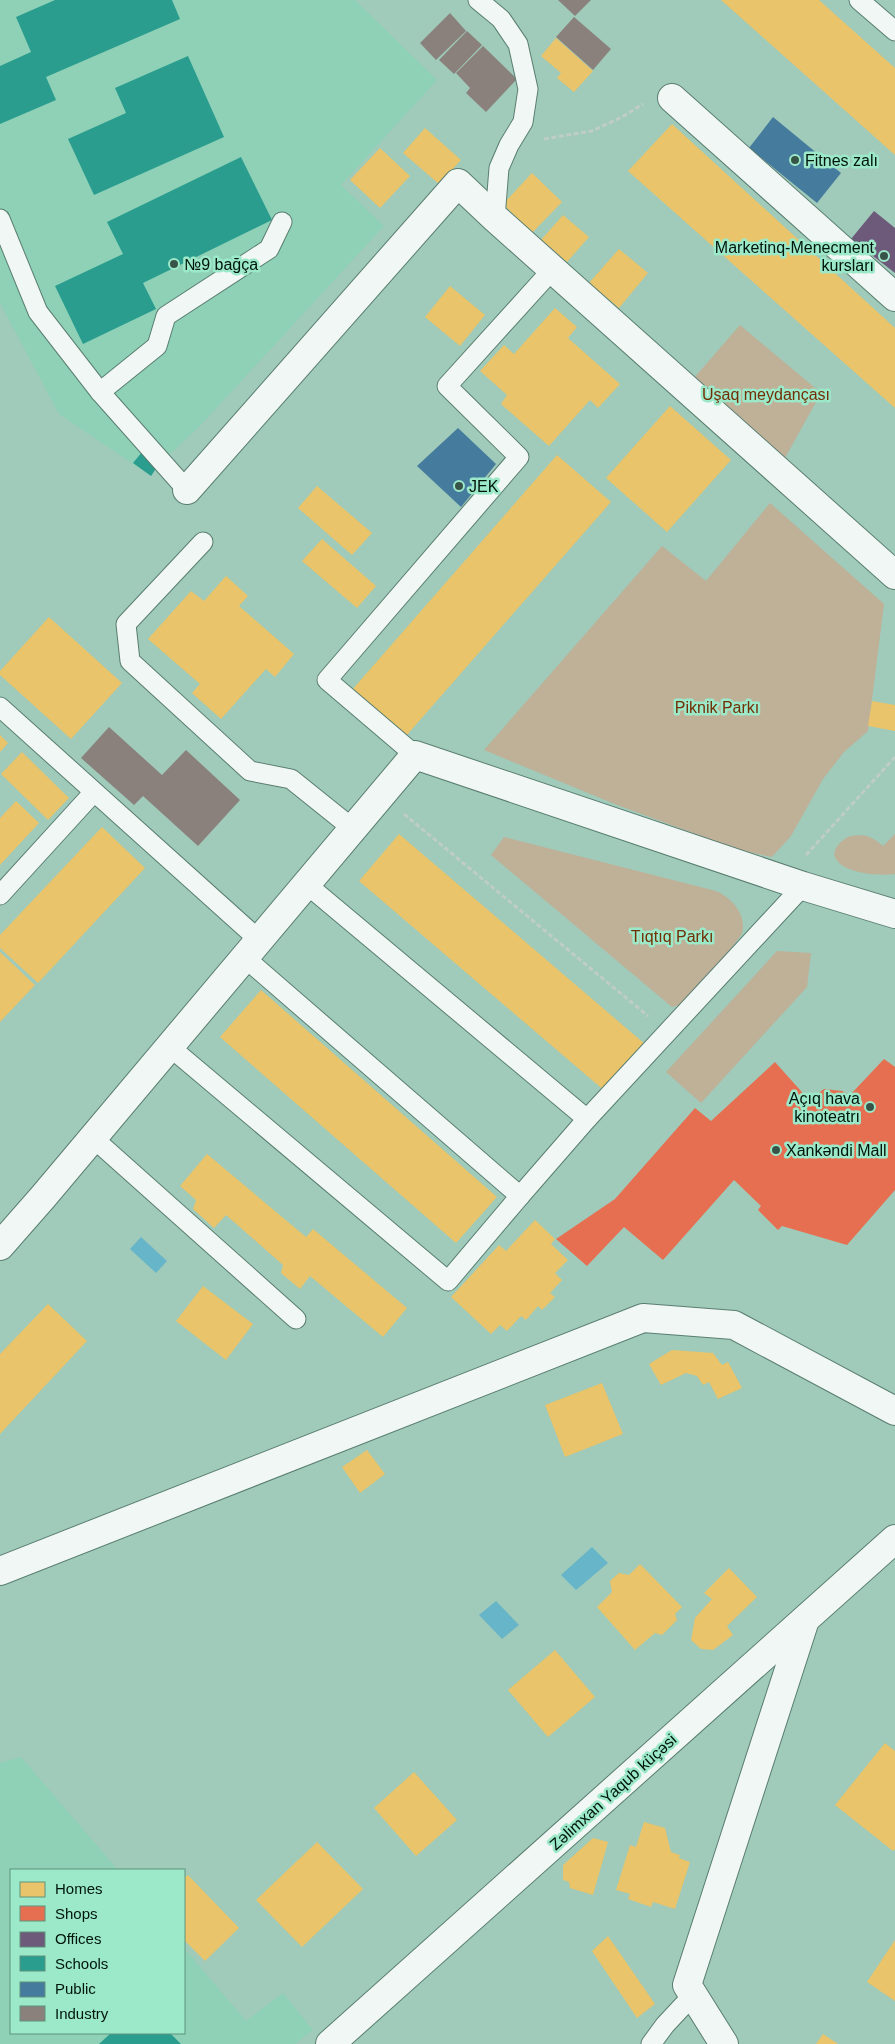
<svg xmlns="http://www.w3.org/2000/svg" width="895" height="2044" viewBox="0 0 895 2044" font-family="Helvetica,sans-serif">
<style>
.built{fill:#8ed1b6}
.green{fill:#bfb098}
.water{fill:#67b5c8}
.homes{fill:#e9c46a}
.shops{fill:#e76f51}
.offices{fill:#6d597a}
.schools{fill:#2a9d8f}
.public{fill:#457b9d}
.industry{fill:#8a817c}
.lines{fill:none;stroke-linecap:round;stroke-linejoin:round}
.service-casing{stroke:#597e71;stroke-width:21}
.minor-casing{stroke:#597e71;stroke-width:30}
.path{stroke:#bfcdc7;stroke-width:3;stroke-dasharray:5 2.5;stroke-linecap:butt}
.service{stroke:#f1f7f4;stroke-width:19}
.minor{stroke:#f1f7f4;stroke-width:28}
.poi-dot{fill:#385449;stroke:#9ce9c9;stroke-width:2}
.labels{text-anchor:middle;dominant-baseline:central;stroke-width:5;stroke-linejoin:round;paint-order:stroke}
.poi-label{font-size:16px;fill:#00150c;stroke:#9ce9c9;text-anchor:start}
.park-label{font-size:16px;fill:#722f06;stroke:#9ce9c9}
.street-label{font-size:16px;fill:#00150c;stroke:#9ce9c9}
</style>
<rect width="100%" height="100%" fill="#a0cab9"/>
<g class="built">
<path d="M0,0H355L437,80L341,185L384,226L198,428L159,464L151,476L59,414L0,303Z"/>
<path d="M21,1757L118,1870H11V2033H184V1948L246,2021L283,1993L313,2030L295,2044H0V1763Z"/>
</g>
<g class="green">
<path d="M740,325L821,393L785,458L694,378Z"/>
<path d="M770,503L884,604L868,731L844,752L823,779L791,836L772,857L739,850L617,805L484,750L662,546L706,581Z"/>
<path d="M895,834V874C880,876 845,874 836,859C830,850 843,838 851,836C855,835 862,835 867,836C873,838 878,842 883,846Z"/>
<path d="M504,837L716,891C732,898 747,915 742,934L696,994L684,1004L672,1007L491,855Z"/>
<path d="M777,951L811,953L807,987L701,1103L666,1072Z"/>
</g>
<g class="water">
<path d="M141,1237L167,1261L156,1273L130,1249Z"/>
<path d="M592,1547L608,1563L576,1590L561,1575Z"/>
<path d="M496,1601L519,1625L502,1639L479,1615Z"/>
</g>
<g class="homes">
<path d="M721,0H819L895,68V155Z"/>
<path d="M556,38L593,71L574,92L557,78L561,73L541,56Z"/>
<path d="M672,124L895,328V408L628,171Z"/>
<path d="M425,128L461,160L439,184L403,153Z"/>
<path d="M380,148L410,176L380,208L350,180Z"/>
<path d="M532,173L562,202L532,233L503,204Z"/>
<path d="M563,215L589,237L567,262L541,240Z"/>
<path d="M619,249L648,273L619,308L589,283Z"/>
<path d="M450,286L485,315L460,346L425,317Z"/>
<path d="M555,308L577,327L568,338L620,384L598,408L590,400L549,446L501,404L507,395L480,371L504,345L514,354Z"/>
<path d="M670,406L731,460L667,532L606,478Z"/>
<path d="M557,455L611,502L406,736L352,690Z"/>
<path d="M317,486L372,533L352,555L298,508Z"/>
<path d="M322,539L376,586L357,608L302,561Z"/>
<path d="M226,576L248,596L239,606L294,654L275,677L266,669L221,719L192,693L200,684L148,639L191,591L204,601Z"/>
<path d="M49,617L122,683L71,739L0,675V671Z"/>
<path d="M872,701L895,705V731L868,726Z"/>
<path d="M0,735L8,743L0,752Z"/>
<path d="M22,752L69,798L48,820L1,774Z"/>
<path d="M16,801L39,823L0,865V818Z"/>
<path d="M102,827L145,868L38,983L0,948V935Z"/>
<path d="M399,834L646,1045L606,1092L359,881Z"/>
<path d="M0,952L35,985L0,1022Z"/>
<path d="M261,990L497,1197L456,1243L220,1037Z"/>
<path d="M207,1154L306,1237L313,1229L407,1308L383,1337L310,1276L300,1289L281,1273L283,1265L226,1215L214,1228L193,1209L196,1200L180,1186Z"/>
<path d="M535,1220L555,1239L551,1244L568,1260L555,1273L562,1280L550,1293L555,1297L542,1310L538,1306L526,1320L521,1316L507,1331L500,1325L491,1334L451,1297L499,1245L506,1251Z"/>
<path d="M203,1286L253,1324L226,1360L176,1321Z"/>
<path d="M48,1304L87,1341L0,1434V1354Z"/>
<path d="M672,1350L713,1353L722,1365L728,1362L742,1388L718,1399L709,1382L703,1385L697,1376L686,1373L661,1385L649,1364Z"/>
<path d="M602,1383L623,1434L565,1457L545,1405Z"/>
<path d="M367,1450L385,1474L360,1493L342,1467Z"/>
<path d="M640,1564L682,1607L675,1614L677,1620L662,1635L655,1633L635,1650L597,1607L612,1592L610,1581L619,1573L629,1575Z"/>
<path d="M729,1568L757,1597L727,1626L733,1635L713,1650L701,1649L691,1640L695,1618L712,1599L704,1593Z"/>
<path d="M555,1650L595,1697L548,1737L508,1690Z"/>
<path d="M885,1743L895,1751V1849L893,1851L835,1805Z"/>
<path d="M414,1772L457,1820L416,1856L374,1808Z"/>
<path d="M644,1822L665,1828L671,1852L680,1855L679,1858L690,1862L675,1909L653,1902L651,1907L628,1899L630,1894L616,1890L630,1845L636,1847Z"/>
<path d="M593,1838L608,1842L593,1895L570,1888L569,1882L563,1880V1865Z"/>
<path d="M317,1842L363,1889L302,1947L256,1900Z"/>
<path d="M188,1875L239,1928L205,1961L184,1940V1878Z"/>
<path d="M608,1936L655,2004L637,2018L592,1951Z"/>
<path d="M895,1940V2001L867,1982Z"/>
<path d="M823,2034L838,2044H816Z"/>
</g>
<path class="shops" d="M884,1059L895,1067V1190L847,1245L782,1226L778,1230L758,1210L761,1206L734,1180L663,1260L624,1227L587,1266L556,1239L615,1199L695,1108L711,1121L775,1062L809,1100L824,1089L842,1091L850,1095Z"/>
<path class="offices" d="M874,211L895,228V273L851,239Z"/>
<g class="schools">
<path d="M55,0H172L180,19L46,77L56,100L0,124V66L31,52L16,17Z"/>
<path d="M188,56L224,137L94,195L68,139L126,113L115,88Z"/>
<path d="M241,157L272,220L143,283L156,309L83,344L55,286L123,254L107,222Z"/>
<path d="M142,452L159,464L151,476L133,463Z"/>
<path d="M111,2033H170L181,2044H99Z"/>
</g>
<g class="public">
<path d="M773,117L841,173L817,203L749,148Z"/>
<path d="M458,428L496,464L461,507L417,466Z"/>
</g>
<g class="industry">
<path d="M558,0H591L575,16Z"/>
<path d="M450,13L466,31L436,60L420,43Z"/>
<path d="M574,17L611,49L593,70L556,37Z"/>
<path d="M467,31L482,45L454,74L439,60Z"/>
<path d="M483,46L517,79L486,112L466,93L470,88L456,73Z"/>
<path d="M109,727L162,775L186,750L240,800L198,846L143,796L134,805L81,758Z"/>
</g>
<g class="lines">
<defs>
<g id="service">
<path d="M478,0L501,19L518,44L528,89L523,122L509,145L499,168L495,218"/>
<path d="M859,0L895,31"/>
<path d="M0,219L38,312L100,392L187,490"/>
<path d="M100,392L157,346L166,316L269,249L282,222"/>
<path d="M203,542L126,624L130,661L250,771L291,779L352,828"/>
<path d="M0,707L258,939"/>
<path d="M415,755L327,680L519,457L447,386L552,270"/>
<path d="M305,883L587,1119"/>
<path d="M0,895L94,792"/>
<path d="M244,957L520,1196L587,1119L803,886"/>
<path d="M170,1047L448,1281L520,1196"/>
<path d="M92,1137L296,1319"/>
<path d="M651,2044L665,2025L693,1995"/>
</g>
<g id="minor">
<path d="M672,98L895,297"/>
<path d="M187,490L458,183L495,218L895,575"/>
<path d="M0,1246L43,1197L415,755L803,886L895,914"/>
<path d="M0,1571L643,1318L734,1325L895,1411"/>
<path d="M330,2044L895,1539"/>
<path d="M724,2044L687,1985L804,1623"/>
</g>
</defs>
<use href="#service" class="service-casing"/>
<use href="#minor" class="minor-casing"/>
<g class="path">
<path d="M544,139L592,131L622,117L643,104"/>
<path d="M404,814L648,1016"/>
<path d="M806,855L895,757"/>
</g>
<use href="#service" class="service"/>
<use href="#minor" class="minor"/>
</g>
<g class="poi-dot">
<circle cx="795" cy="160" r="5"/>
<circle cx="884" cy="256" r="5"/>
<circle cx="174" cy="264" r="5"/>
<circle cx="459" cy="486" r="5"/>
<circle cx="870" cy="1107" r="5"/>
<circle cx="776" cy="1150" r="5"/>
</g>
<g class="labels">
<g class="poi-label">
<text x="805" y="160">Fitnes zalı</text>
<text x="874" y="247" text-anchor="end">Marketinq-Menecment<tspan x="874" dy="18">kursları</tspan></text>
<text x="184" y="264">№9 bağça</text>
<text x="469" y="486">JEK</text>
<text x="860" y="1098" text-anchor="end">Açıq hava<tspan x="860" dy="18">kinoteatrı</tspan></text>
<text x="786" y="1150">Xankəndi Mall</text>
</g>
<g class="park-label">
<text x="766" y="394">Uşaq meydançası</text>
<text x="717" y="707">Piknik Parkı</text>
<text x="672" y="936">Tıqtıq Parkı</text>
</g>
<g class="street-label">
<text transform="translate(613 1792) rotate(-42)">Zəlimxan Yaqub küçəsi</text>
</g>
</g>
<rect x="10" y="1869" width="175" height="165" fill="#9ce9c9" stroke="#5e947d"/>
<rect x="20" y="1882" width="25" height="15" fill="#e9c46a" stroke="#5e947d"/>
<text x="55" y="1894" font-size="15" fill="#00150c">Homes</text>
<rect x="20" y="1906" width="25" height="15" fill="#e76f51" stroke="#5e947d"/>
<text x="55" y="1919" font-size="15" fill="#00150c">Shops</text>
<rect x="20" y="1932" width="25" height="15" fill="#6d597a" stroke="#5e947d"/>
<text x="55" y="1944" font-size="15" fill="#00150c">Offices</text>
<rect x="20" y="1956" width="25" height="15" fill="#2a9d8f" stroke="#5e947d"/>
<text x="55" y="1969" font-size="15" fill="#00150c">Schools</text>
<rect x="20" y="1982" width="25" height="15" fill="#457b9d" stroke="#5e947d"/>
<text x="55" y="1994" font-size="15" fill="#00150c">Public</text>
<rect x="20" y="2006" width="25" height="15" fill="#8a817c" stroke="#5e947d"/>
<text x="55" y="2019" font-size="15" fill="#00150c">Industry</text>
</svg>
